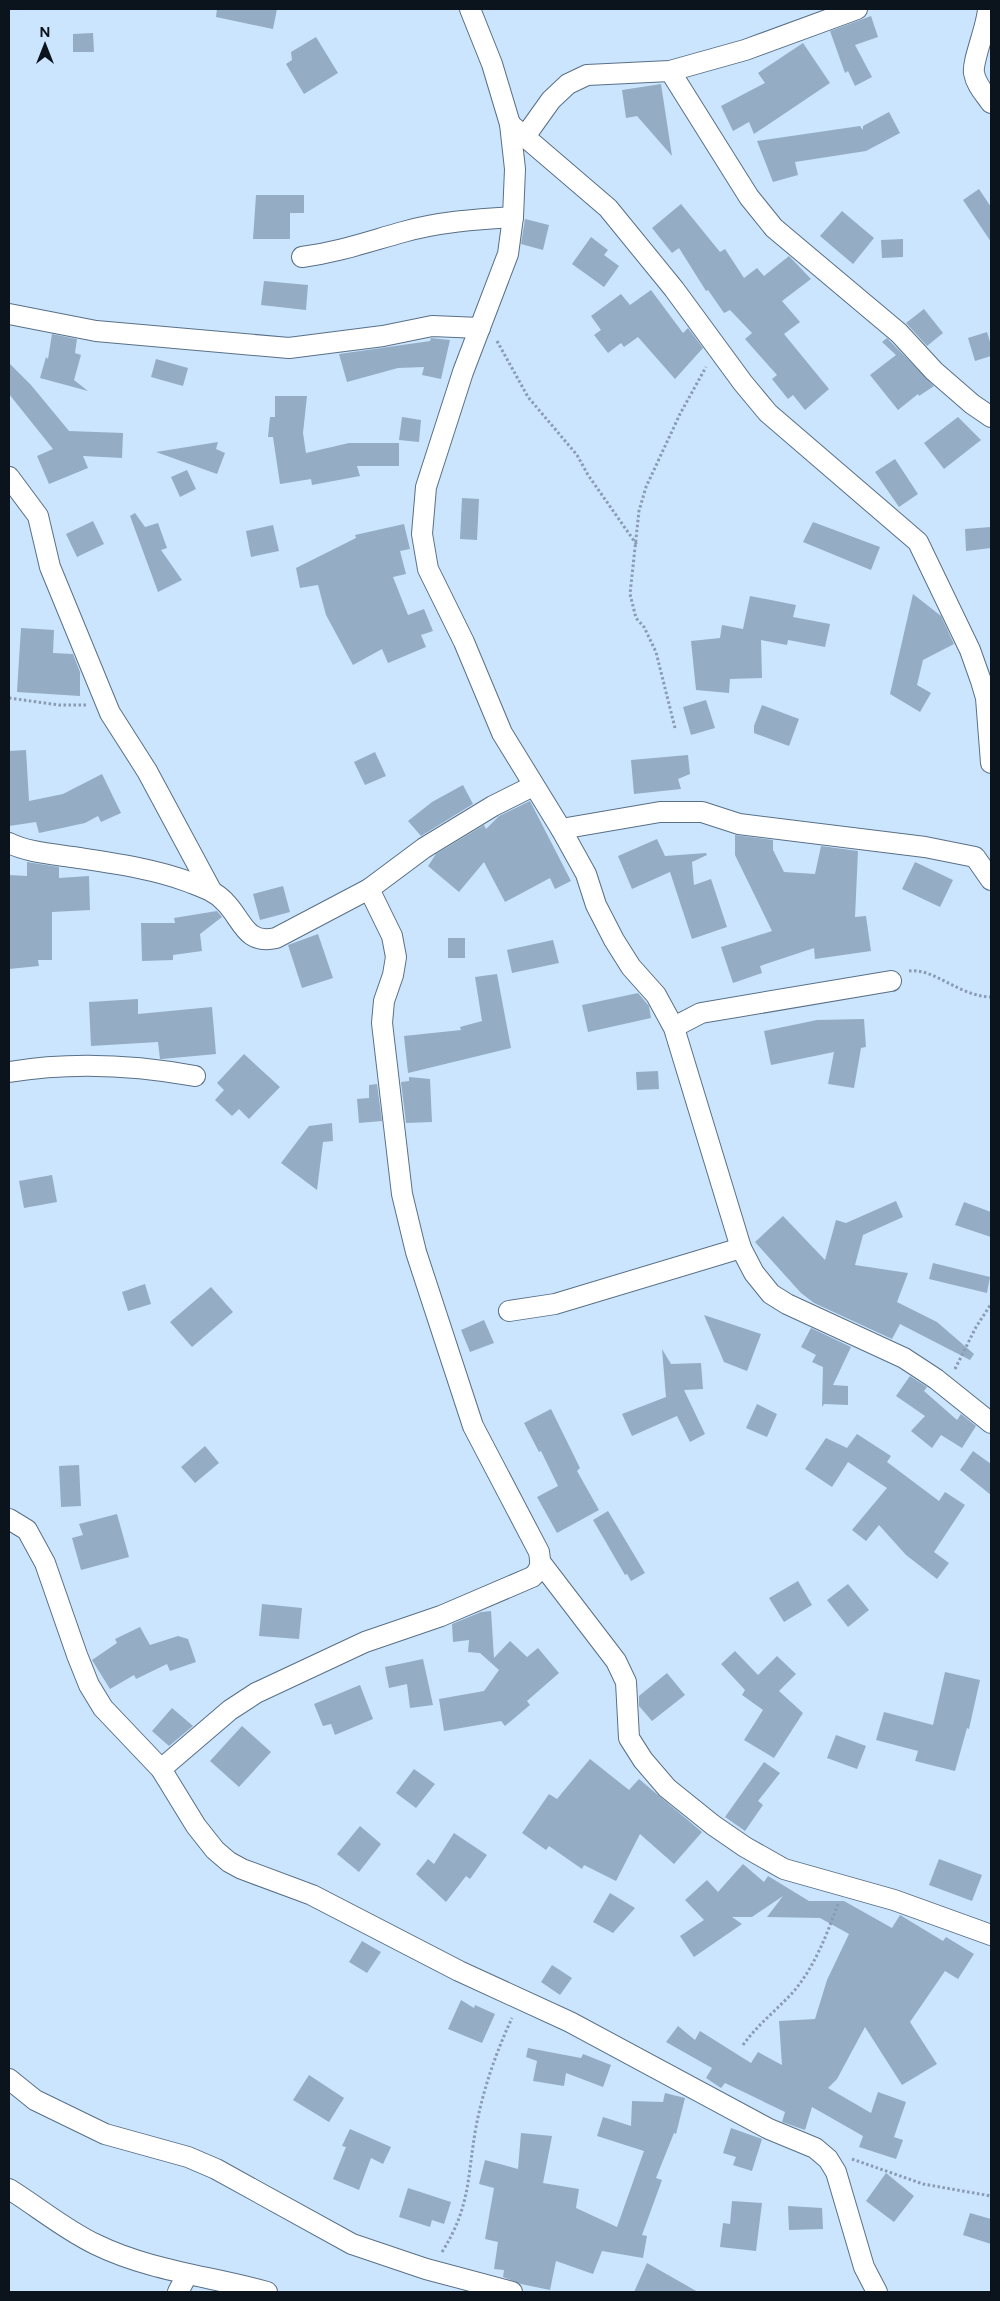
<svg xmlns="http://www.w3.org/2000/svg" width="1000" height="2301" viewBox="0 0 1000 2301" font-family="Figtree,sans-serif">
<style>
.building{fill:#94adc5}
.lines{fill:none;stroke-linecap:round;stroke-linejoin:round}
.street-casing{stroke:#597086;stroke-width:22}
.path{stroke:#899cb1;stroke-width:3;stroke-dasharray:2.5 2.5;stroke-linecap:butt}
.street{stroke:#fff;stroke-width:20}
</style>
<rect width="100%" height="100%" fill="#cbe5ff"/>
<g class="building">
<path d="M217,9H277L273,29L216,17Z"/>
<path d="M871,16L878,37L855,45L872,77L855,86L848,71L845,73L830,31Z"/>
<path d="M93,33L94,52H73V34Z"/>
<path d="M316,37L338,73L304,94L286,64L292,60L291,52Z"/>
<path d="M803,43L830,83L754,134L749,122L733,131L721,106L765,83L758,73Z"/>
<path d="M661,84L672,156L637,116L626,118L622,90Z"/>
<path d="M889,112L900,133L866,151L795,162L798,175L773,182L757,141L860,126L863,130V126Z"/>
<path d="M979,189L991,207V242L963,200Z"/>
<path d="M256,195H304V213H290V239H253Z"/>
<path d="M681,204L720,252L725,249L744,278L757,268L764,276L789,256L811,279L782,301L800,322L784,334L829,389L805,410L793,395L788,399L772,379L777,375L745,339L752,333L730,310L724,313L708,290L706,291L679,248L672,253L652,228Z"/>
<path d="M842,211L874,238L853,264L820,236Z"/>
<path d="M525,219L549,225L543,250L521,244Z"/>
<path d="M591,237L608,250L604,255L619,266L604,287L572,264Z"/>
<path d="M903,239V257L882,258L881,240Z"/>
<path d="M264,281L308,285L306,310L261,305Z"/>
<path d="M651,290L683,333L688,328L703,348L675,379L638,337L624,347L621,343L608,353L594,335L601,330L591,316L621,294L630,305Z"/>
<path d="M924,309L943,333L927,346L906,323Z"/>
<path d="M987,332L991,345V356L975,361L968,338Z"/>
<path d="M52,334L77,339L75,353L81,355L74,380L88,391L40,378L46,357L48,359Z"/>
<path d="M431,338L450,340L441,379L422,375L424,367L398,368L347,382L339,354L430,341Z"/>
<path d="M887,338L934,386L919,396L918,394L898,410L870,375L896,355L882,342Z"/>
<path d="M156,359L188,368L183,386L151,377Z"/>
<path d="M9,363L31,385L69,431L123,433L122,458L83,456L88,468L49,484L37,456L53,449L9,394Z"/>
<path d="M275,396H307L303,433L306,453L349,443H399V466H357L360,476L312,485L311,479L280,484L273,437H268L270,417H275Z"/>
<path d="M402,417L421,420L419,442L399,440Z"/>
<path d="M958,417L981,440L944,469L924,443Z"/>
<path d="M218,442L216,449L225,453L217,474L156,452Z"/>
<path d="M895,459L918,494L899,507L875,472Z"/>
<path d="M187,470L196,489L180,497L171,477Z"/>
<path d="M462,498L479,499L477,540L460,539Z"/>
<path d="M135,513L145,527L158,523L167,548L161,550L182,580L158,592L130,516Z"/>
<path d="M93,521L104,544L77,557L66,534Z"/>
<path d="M813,522L880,547L871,570L803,542Z"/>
<path d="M404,524L410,549L400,551L406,574L393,577L408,615L424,609L433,631L421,635L426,647L388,663L382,649L353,665L326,615L318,585L300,588L296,568L356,538L355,535Z"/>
<path d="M273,525L279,551L251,557L246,531Z"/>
<path d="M991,527V548L966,551L965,529Z"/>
<path d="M913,594L941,616L954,644L923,660L917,685L931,693L920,712L890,694Z"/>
<path d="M750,596L796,605L793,617L830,624L825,647L788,640L787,645L761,640L762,678L730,679L729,693L696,690L691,641L720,638L722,625L743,629Z"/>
<path d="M21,628L54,630L53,653L73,654L80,672V696L17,692Z"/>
<path d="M706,700L715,728L691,735L683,707Z"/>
<path d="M762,705L799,719L789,746L754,733V726Z"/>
<path d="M26,750L29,801L63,794L102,774L121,813L101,822L98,816L85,823L39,833L36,822L9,826V751Z"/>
<path d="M375,752L386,776L365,785L354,762Z"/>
<path d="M688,755L690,774L678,779L681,789L634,794L631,760Z"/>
<path d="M463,785L473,804L421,836L408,821L432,802Z"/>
<path d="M530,801L571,881L555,889L550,878L505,902L484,862L459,892L428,866L436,854L484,825L486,829L499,816Z"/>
<path d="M735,835L773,840V850L784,872L815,874L821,846L858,851L855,917L866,916L871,951L815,959L814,948L760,966L762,973L733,983L721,947L772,931L735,855Z"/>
<path d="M657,839L665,856L706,853L707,855L692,862L694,885L711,879L727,927L692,939L670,872L632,889L618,856Z"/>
<path d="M27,862L59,867V878L89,876L90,910L52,912V960H38L39,966L9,969V875L27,876Z"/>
<path d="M915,862L953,880L940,907L902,889Z"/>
<path d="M283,886L290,912L260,920L253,894Z"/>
<path d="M217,911L222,917L200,934L202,951L173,955V960L142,961L141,923H175L174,918Z"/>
<path d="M318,934L333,978L302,988L288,945Z"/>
<rect x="448" y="938" width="17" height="20"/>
<path d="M553,940L559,963L512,973L507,950Z"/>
<path d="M497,974L511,1048L408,1073L404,1036L461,1030L460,1027L482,1021L475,977Z"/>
<path d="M638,993L649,1006L651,1018L588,1032L582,1005Z"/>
<path d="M138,999V1014L212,1007L216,1054L162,1059H160L158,1042L91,1046L89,1002Z"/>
<path d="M864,1019L866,1047L861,1048L854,1088L828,1084L834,1052L771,1065L764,1031L817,1020Z"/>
<path d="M244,1054L280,1087L249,1119L239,1109L232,1116L215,1100L224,1090L217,1083Z"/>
<path d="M658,1071L659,1089L637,1090L636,1072Z"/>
<path d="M409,1077L430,1079L432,1122L406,1123L401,1082L409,1081Z"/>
<path d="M377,1084L382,1121L359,1123L357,1099L369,1098V1085Z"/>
<path d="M332,1123L333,1141L323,1142L317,1190L281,1163L309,1126Z"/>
<path d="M52,1175L57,1202L24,1208L19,1181Z"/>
<path d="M896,1201L903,1217L863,1235L855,1265L908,1273L897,1302L937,1322L974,1354L970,1360L900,1324L892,1339L814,1303L801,1293L755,1242L783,1216L825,1260L836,1220L846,1223Z"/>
<path d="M964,1202L991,1212V1237L955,1225Z"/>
<path d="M933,1263L990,1277L987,1293L929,1279Z"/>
<path d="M145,1284L151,1304L128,1311L122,1292Z"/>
<path d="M211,1287L233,1312L192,1347L170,1322Z"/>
<path d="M704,1315L761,1334L747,1371L724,1362Z"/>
<path d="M484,1320L494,1343L470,1352L461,1330Z"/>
<path d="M811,1328L851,1347L833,1385L848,1386V1405L824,1404L822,1407L823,1367L812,1362L816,1355L801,1347Z"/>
<path d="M662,1349L671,1364L701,1363L703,1389L684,1390L705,1434L690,1442L677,1416L632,1436L622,1414L666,1397Z"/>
<path d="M910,1376L927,1387L924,1391L957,1420L961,1414L976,1426L962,1448L941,1435L932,1448L911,1431L925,1416L896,1396Z"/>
<path d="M757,1404L777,1414L767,1437L746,1428Z"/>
<path d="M551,1409L580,1468L577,1471L599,1510L557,1533L537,1497L558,1486L541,1451L539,1452L524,1423Z"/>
<path d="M857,1434L891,1456L887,1462L939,1501L945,1492L965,1505L934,1552L949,1563L937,1579L906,1555L879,1525L866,1541L852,1530L887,1488L848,1462L832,1487L805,1469L826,1438L847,1448Z"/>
<path d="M205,1446L219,1463L195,1483L181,1467Z"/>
<path d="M973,1451L991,1464V1495L960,1470Z"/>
<path d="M79,1465L81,1506L61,1507L59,1466Z"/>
<path d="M608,1511L645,1573L631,1581L627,1574L625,1575L593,1520Z"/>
<path d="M117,1514L129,1557L81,1570L72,1538L83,1535L79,1524Z"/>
<path d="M798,1581L812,1605L784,1622L769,1598Z"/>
<path d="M848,1584L869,1610L848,1627L827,1600Z"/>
<path d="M262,1604L302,1608L299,1639L259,1636Z"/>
<path d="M491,1611L494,1658L510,1641L527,1657L538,1648L559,1673L527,1701L530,1705L505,1726L501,1721L444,1731L439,1699L484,1691L499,1670L480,1653L468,1652L469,1640L453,1642L452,1624L481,1612Z"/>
<path d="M140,1627L150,1645L178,1636L188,1639L196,1662L170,1671L167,1664L136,1679L134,1675L110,1689L92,1660L117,1643L115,1639Z"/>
<path d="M735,1651L758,1675L777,1656L796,1674L779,1691L803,1713L774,1758L744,1740L763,1710L742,1695L745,1690L721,1664Z"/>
<path d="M423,1659L433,1705L410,1708L407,1684L389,1688L385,1667Z"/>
<path d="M945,1672L980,1680L969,1729L967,1728L955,1771L915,1761L918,1751L876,1740L884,1712L933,1725Z"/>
<path d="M667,1673L685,1695L652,1721L639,1706V1696Z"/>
<path d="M360,1685L373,1719L335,1735L331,1724L323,1726L314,1704Z"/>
<path d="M172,1708L193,1726L169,1746L152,1731Z"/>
<path d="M242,1726L271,1752L239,1787L210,1761Z"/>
<path d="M836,1735L866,1746L857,1769L827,1758Z"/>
<path d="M590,1759L629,1790L639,1779L702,1832L674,1864L640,1834L616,1881L584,1865L582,1869L549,1846L546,1850L522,1833L549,1794L557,1799Z"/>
<path d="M764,1762L780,1773L758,1801L763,1805L745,1831L725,1817Z"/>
<path d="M414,1769L435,1784L416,1808L396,1793Z"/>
<path d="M360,1826L381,1844L359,1872L337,1854Z"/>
<path d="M454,1833L487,1855L470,1879L466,1876L446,1902L416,1874L428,1859L434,1864Z"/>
<path d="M939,1859L982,1875L972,1901L929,1885Z"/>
<path d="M743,1864L764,1882L768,1876L809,1901H844L892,1928L900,1915L943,1941L946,1937L974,1954L958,1979L945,1971L910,2022L937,2064L902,2085L865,2027L837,2079L828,2088L871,2113L878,2092L906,2102L894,2137L903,2140L896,2159L859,2147L863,2136L812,2107L805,2130L782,2122L785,2112L725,2083L721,2088L706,2078L712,2068L666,2042L678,2026L695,2040L700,2031L751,2063L758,2052L782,2065L779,2021L815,2019L827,1980L849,1934L820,1918L767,1917L783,1896L752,1917H732L742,1924L694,1957L680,1936L704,1920L685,1900L707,1880L718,1892Z"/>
<path d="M610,1893L635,1908L613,1933L593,1922Z"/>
<path d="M362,1941L381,1952L367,1973L349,1962Z"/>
<path d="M552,1965L572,1978L560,1995L541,1982Z"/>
<path d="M461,2000L474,2008L475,2005L495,2014L482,2043L448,2029Z"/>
<path d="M528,2048L581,2058L583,2054L611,2065L603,2087L566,2073L564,2086L533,2081L537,2061L526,2057Z"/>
<path d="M309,2075L344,2098L329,2122L293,2100Z"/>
<path d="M665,2093L685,2098L676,2134L674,2133L656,2178L662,2180L642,2235L647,2236L643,2258L602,2251L593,2274L556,2261L550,2290L521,2284L503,2277L504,2270L494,2269L498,2242L485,2239L494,2188L479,2184L485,2160L518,2169L521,2133L552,2136L543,2183L579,2189L576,2208L617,2227L644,2151L597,2136L603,2117L631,2126L632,2101L663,2102Z"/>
<path d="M731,2128L762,2139L752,2171L733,2165L736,2157L723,2153Z"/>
<path d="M350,2129L391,2147L383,2164L371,2158L359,2190L333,2179L346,2147L342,2146Z"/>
<path d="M886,2173L914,2196L894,2222L866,2201Z"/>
<path d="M408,2188L451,2202L444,2224L432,2220L430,2227L399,2217Z"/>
<path d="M732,2201L762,2203L756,2251L720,2247L723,2223L730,2224Z"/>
<path d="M788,2206L822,2208L823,2229L789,2230Z"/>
<path d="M970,2213L991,2219V2244L963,2235Z"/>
<path d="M647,2263L698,2292H634Z"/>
</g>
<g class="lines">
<defs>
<g id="street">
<path d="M470,9L492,64L510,124L515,169L513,217L508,254L463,372L426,487L422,534L428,569L464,642L502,733L561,829L586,874L596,905L614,940L631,967L656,995L674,1028L741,1248L754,1273L771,1294L787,1304L904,1358L936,1379L991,1423"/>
<path d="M988,9C987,27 972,61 974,73C976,85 985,94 991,103"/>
<path d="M670,71L749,197L774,228L899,333L934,371L972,404L991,417"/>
<path d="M510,124L608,208L674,289L743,383L768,413L918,542L970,650L981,681L986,698L991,763"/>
<path d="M526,135L551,100L568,84L587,75L670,71L745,50L857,9"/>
<path d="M302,257C339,252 367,242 403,232C438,222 477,219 513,217"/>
<path d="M9,314L96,331L289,348L383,336L432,326L480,328"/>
<path d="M9,477L38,516L50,567L110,713L147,771L211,890"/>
<path d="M561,829L660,812H702L739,824L925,847L975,857L991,880"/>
<path d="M9,843C27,852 52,854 72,857C111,863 151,868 189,882C202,887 215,891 225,902C243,920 245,945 276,938L369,889L424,848L493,806L533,786"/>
<path d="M674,1027L701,1013L891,981"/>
<path d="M9,1072C69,1062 135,1065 195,1076"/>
<path d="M509,1311L555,1304L741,1248"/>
<path d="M9,1519L27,1530L45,1563L77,1655L89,1685L103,1708L161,1769L196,1826L215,1850L229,1862L242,1869L312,1895L459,1971L570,2022L769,2129L815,2148L828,2159L836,2172L864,2267L877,2292"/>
<path d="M541,1563L616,1661L626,1682L629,1738L643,1760L667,1788L713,1825L745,1847L784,1869L894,1900L991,1935"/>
<path d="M161,1769L230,1710L256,1693L365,1642L441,1616L532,1577C541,1570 541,1564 539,1552L473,1426L416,1252L402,1194L382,1023L384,1001L393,975L396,957L392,936L369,889"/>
<path d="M9,2079L35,2100L105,2134L188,2157L216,2169L352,2244L426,2269L512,2292"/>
<path d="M9,2189C38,2207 64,2229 95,2244C150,2271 210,2276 267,2292"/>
<path d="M178,2292L187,2275"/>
</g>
</defs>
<use href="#street" class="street-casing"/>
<g class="path">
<path d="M497,341L528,397L577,455L588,475L637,545"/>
<path d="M9,698L59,705H86"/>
<path d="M675,728L656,652L644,627L636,618L630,594L639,511L646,487L680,414L706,367"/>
<path d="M909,971C935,968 958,996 991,997"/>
<path d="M955,1369L976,1327L991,1304"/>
<path d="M743,2045C758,2024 777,2010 794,1991C815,1966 827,1934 838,1904"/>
<path d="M852,2159L923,2184L991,2196"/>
<path d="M442,2252C471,2206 467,2177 476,2127C483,2090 496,2052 512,2018"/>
</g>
<use href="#street" class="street"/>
</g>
<rect width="1000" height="2301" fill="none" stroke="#0b131c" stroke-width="20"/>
<g transform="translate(45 45)" stroke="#cbe5ff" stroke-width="4" paint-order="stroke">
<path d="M0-4L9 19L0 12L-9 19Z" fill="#0b131c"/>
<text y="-8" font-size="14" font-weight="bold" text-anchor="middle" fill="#0b131c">N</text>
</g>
</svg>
